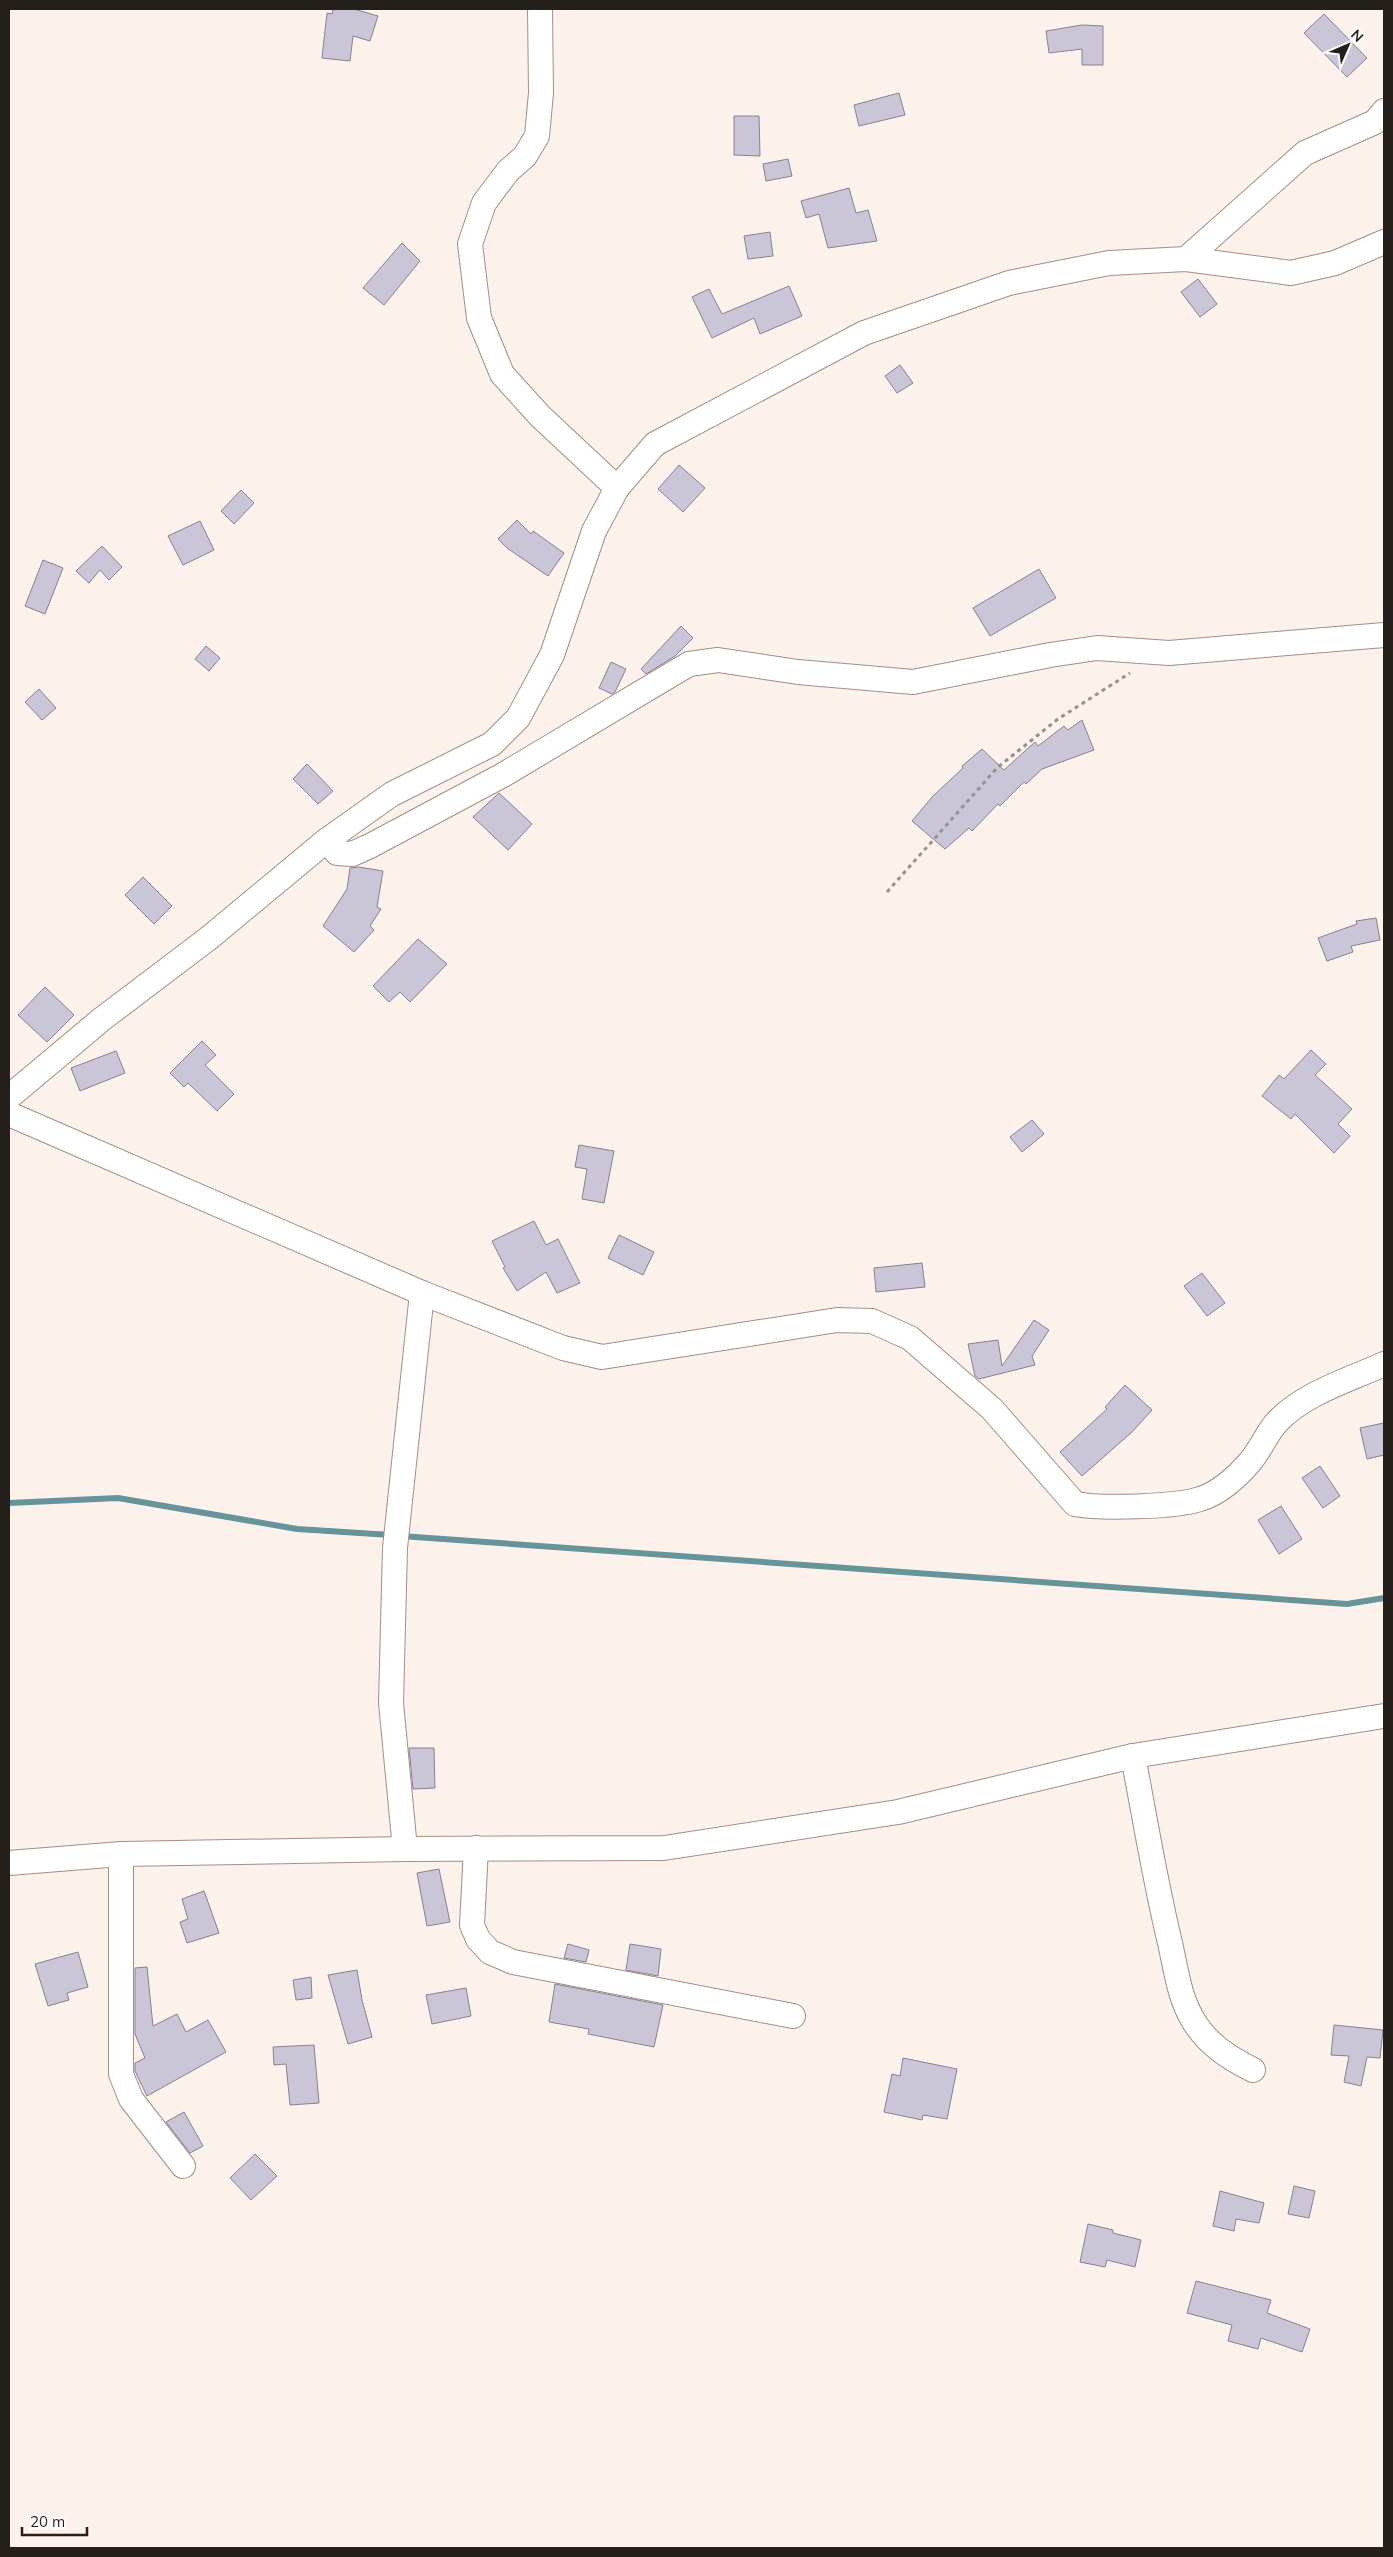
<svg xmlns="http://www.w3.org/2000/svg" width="1393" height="2557" viewBox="0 0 1393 2557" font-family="Mulish,sans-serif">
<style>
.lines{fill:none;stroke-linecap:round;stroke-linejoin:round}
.stream{stroke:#67939a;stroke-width:6}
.building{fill:#cbc6d7;stroke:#868091}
.minor-casing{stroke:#a08f85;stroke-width:26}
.path{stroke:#9a918c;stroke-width:3;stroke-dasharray:4 4;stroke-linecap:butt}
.minor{stroke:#fff;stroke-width:24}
</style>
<rect width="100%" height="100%" fill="#fdf2eb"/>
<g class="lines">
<g class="stream">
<path d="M9,1503L118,1498L297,1529L391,1535"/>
<path d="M401,1536L1347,1604L1384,1598"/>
</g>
</g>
<g class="building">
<path d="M333,9H354L378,16L370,41L353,36L350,61L322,58L327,13L332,14Z"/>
<path d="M1324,14L1367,58L1347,77L1304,33Z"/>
<path d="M1082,25L1103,26V65H1082V49L1049,53L1046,31Z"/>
<path d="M899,93L905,115L859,126L854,105Z"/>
<path d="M734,116H759L760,156L734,155Z"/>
<path d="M788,159L792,176L766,181L763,164Z"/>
<path d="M849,188L856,213L868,210L877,241L828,248L819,214L806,218L801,201Z"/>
<path d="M770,232L773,256L748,259L744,236Z"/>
<path d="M402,243L420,261L384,305L363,288Z"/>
<path d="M1198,279L1217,304L1200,317L1181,292Z"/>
<path d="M789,286L802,316L760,334L754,318L712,338L692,297L709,289L722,314Z"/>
<path d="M900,365L913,383L897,393L885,376Z"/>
<path d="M679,465L705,488L683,512L658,489Z"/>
<path d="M241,490L254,503L234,524L221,511Z"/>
<path d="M517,520L531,534L533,531L564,553L548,576L507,548L498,539Z"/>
<path d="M200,521L214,550L183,565L168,536Z"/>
<path d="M102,546L122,567L109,580L100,570L89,583L76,571Z"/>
<path d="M43,560L63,568L45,614L25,606Z"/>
<path d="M1039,569L1056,598L990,636L973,608Z"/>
<path d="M681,626L693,638L675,656L646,674L641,669Z"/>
<path d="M206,646L220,658L209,671L195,659Z"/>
<path d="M611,662L626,669L615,692L612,694L599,688Z"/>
<path d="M39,689L56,708L42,720L25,702Z"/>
<path d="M1082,720L1094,750L1042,769L1026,784L1024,782L1000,806L998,804L972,831L969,828L945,849L912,821L933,796L963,768L962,766L982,749L1004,770L1035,742L1038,746L1064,726L1068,730Z"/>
<path d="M307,764L333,791L318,804L293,779Z"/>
<path d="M499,793L532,824L508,850L473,817Z"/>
<path d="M358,867L383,871L377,907L381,909L370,926L374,930L354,952L323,926L347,889L350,868Z"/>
<path d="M143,877L172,906L154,924L125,895Z"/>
<path d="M1376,918L1380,940L1351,946L1353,952L1327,961L1318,938L1357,924L1356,921Z"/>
<path d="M418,939L447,964L410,1002L400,992L389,1002L373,986Z"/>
<path d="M45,987L74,1015L47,1042L18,1015Z"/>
<path d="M202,1041L216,1055L205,1065L234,1094L217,1111L188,1083L184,1087L170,1073Z"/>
<path d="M1311,1050L1326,1064L1315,1075L1352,1109L1338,1124L1350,1136L1334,1153L1295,1114L1291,1119L1262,1096L1279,1075L1284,1079Z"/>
<path d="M116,1051L125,1073L80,1091L71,1068Z"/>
<path d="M1032,1120L1044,1134L1022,1152L1010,1137Z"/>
<path d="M579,1145L614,1151L604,1203L582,1199L587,1169L575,1167Z"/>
<path d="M534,1221L546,1245L558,1239L580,1283L557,1293L546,1272L517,1291L503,1268L505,1267L492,1241Z"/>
<path d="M619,1235L654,1252L643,1275L608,1258Z"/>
<path d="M922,1263L925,1287L876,1292L874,1268Z"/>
<path d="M1202,1273L1225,1303L1207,1316L1184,1286Z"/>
<path d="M1034,1320L1049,1330L1032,1356L1035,1365L979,1379L975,1376L968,1344L998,1340L1002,1366Z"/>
<path d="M1125,1385L1152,1410L1132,1432L1082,1476L1060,1452L1107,1409L1105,1407Z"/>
<path d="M1384,1423V1455L1367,1459L1360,1428Z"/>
<path d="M1320,1466L1340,1496L1323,1508L1302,1478Z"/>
<path d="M1281,1506L1302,1539L1279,1554L1258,1520Z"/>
<path d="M409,1748H434L435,1788L413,1789Z"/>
<path d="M439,1869L450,1922L427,1926L417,1873Z"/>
<path d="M204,1891L219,1933L187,1943L180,1922L188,1919L182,1899Z"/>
<path d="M568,1944L589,1950L586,1962L564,1958Z"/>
<path d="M630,1944L661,1949L658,1976L626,1970Z"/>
<path d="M78,1952L88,1987L67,1993L69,2000L48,2006L35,1964Z"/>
<path d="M147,1967L153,2026L177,2014L186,2032L208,2020L226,2052L147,2096L135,2071V2063L145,2058L135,2034V1968Z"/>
<path d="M357,1970L362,2000L372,2037L348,2044L328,1975Z"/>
<path d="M311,1977L312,1998L296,2000L293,1980Z"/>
<path d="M555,1984L663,2005L654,2047L588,2034L589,2029L549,2022Z"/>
<path d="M466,1988L471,2016L432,2024L426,1995Z"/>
<path d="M1334,2025L1383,2030L1380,2058L1367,2057L1361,2086L1344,2082L1349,2056L1331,2055Z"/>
<path d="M314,2045L319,2103L290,2105L286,2064L274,2065L273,2047Z"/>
<path d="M903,2058L957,2069L947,2119L923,2115L922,2120L884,2112L892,2074L900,2076Z"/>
<path d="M184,2112L203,2146L190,2153L166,2122Z"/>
<path d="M255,2154L277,2176L251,2200L230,2178Z"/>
<path d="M1294,2186L1315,2191L1309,2218L1288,2214Z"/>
<path d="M1220,2191L1264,2203L1259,2223L1236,2219L1234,2231L1213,2226Z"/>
<path d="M1088,2224L1113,2230V2233L1141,2240L1135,2267L1107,2260L1105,2267L1080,2262Z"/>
<path d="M1196,2281L1271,2300L1267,2313L1310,2329L1302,2352L1261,2338L1258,2349L1228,2341L1232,2325L1187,2313Z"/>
</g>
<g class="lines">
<defs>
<g id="minor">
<path d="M540,9L541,93L537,136L525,156L508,171L484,203L470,244L479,318L502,374L540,416L617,488"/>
<path d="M1186,259L1305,153L1375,122L1384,111"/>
<path d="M327,840L337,853L352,854L370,846L503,775L689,664L718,660L798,672L913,682L1050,655L1097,648L1169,653L1384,635"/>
<path d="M9,1097L102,1019L209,938L327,840L392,794L492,744L518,718L552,655L594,531L617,488L655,444L864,333L1009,283L1109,263L1186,259L1291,273L1335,263L1384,242"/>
<path d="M9,1114L422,1293L563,1348L602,1357L837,1320L872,1321L910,1338L992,1409L1075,1504C1100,1509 1176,1507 1200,1499C1218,1494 1237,1477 1249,1463C1260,1451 1266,1434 1277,1422C1304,1393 1349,1380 1384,1364"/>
<path d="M1133,1756C1145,1819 1155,1881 1170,1943C1176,1969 1179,1997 1193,2020C1207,2044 1229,2058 1253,2070"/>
<path d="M476,1848L472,1925L478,1939L490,1952L513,1962L793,2016"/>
<path d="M405,1849L391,1703L395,1548L422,1293"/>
<path d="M121,1854V2074L131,2099L183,2166"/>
<path d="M9,1863L121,1854L405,1849L664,1848L898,1812L1133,1756L1384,1716"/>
</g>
</defs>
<use href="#minor" class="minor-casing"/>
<path class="path" d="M887,892L998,767L1058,719L1130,673"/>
<use href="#minor" class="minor"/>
</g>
<rect width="1393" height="2557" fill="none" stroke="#251f1b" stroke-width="20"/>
<g transform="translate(1348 45) rotate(45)" stroke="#ffffff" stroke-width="4" paint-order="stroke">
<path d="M0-4L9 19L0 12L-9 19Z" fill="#251f1b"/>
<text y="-8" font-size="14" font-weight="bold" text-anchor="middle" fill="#251f1b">N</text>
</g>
<path d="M22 2527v8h65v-8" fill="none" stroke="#251f1b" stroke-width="2.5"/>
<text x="30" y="2527" font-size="15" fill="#251f1b" stroke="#ffffff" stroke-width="4" paint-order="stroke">20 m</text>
</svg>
